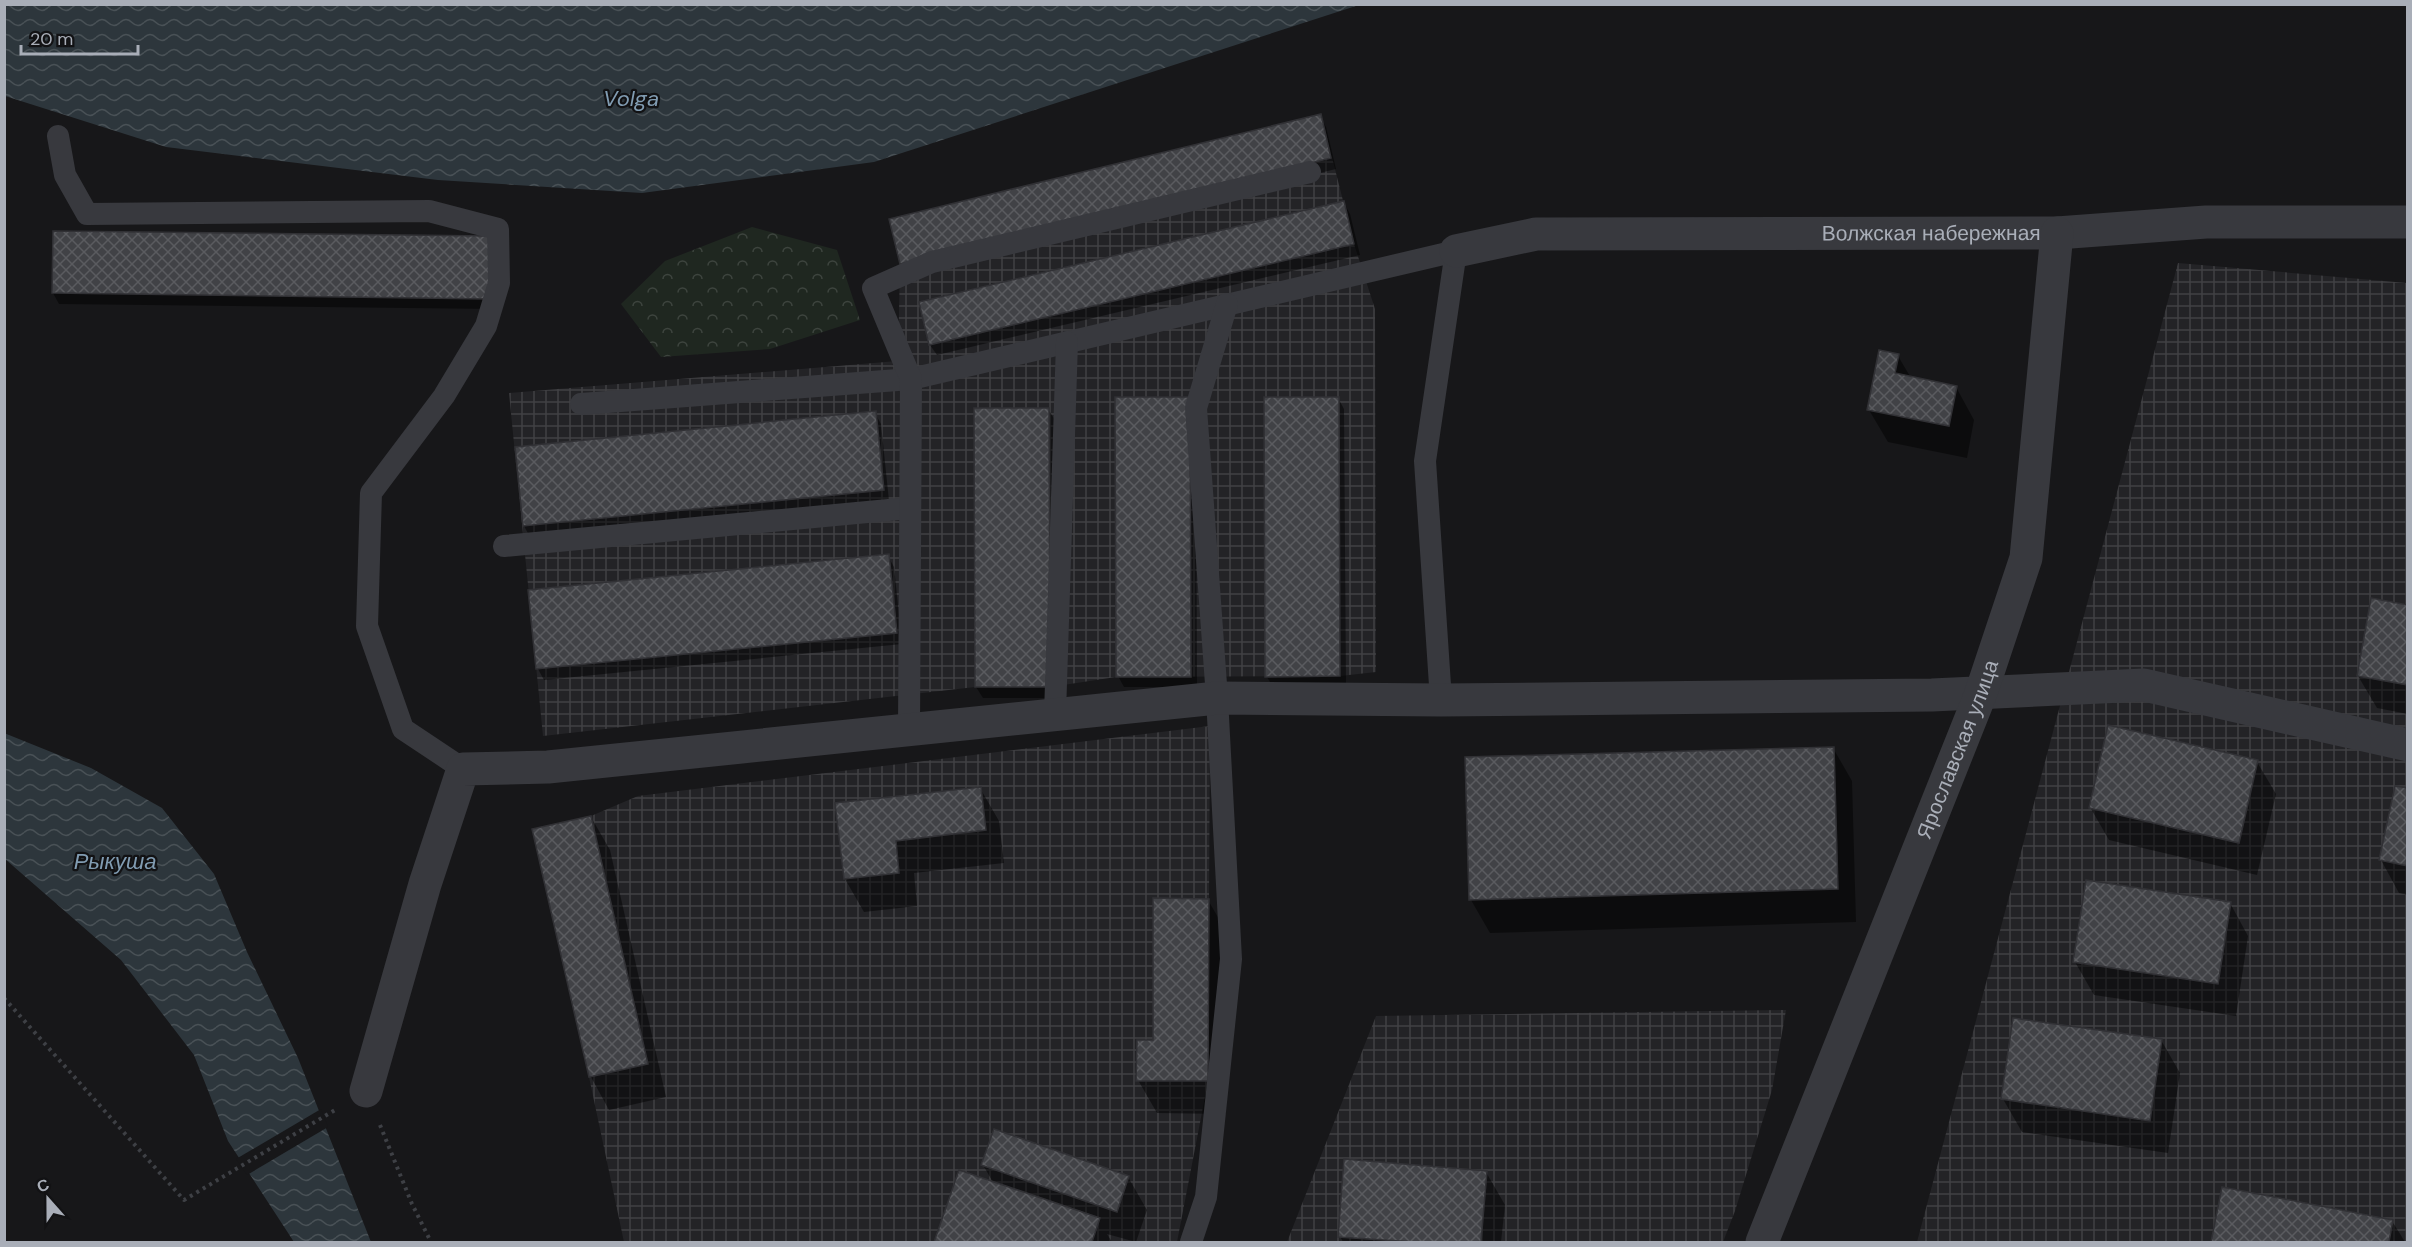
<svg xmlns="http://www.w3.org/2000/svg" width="2412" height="1247" viewBox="0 0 2412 1247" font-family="'DM Sans',sans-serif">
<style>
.industrial{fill:url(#industrial-grid)}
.forest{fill:url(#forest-crowns)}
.water{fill:url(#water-waves)}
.pier{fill:#171719}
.shadow{fill:#0007}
.building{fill:url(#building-cross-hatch);stroke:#313135;stroke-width:1.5}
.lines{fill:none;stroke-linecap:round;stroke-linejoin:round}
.path{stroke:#3e4045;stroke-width:4;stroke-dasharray:3 4.5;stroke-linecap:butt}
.lane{stroke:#38393e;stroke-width:22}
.street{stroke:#38393e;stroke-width:33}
.labels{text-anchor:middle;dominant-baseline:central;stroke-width:4.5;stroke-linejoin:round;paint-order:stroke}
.street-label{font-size:21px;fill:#a9aeb8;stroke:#121214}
.water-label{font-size:22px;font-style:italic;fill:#819cb2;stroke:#121214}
</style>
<defs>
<pattern id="industrial-grid" width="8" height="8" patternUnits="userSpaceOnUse" patternTransform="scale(1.5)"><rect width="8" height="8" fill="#232326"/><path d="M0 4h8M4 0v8" fill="none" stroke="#404043"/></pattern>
<pattern id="forest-crowns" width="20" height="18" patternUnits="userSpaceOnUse" patternTransform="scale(1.5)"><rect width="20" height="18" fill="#1f2720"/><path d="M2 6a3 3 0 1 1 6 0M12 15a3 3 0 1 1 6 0" fill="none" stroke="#3d443e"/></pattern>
<pattern id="water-waves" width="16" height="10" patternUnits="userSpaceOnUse" patternTransform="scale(1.5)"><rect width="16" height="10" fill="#2d363c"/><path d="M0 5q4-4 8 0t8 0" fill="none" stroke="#495156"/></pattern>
<pattern id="building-cross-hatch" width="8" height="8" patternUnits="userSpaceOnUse" patternTransform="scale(1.5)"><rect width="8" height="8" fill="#414246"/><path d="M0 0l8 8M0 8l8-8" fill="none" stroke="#5a5b5f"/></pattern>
</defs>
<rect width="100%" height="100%" fill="#171719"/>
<g class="industrial">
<path d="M1321,114L1354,244L1375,309L1376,672L1340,676L1116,677L1050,687H975L543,736L509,393L898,361L900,264Z"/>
<path d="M2178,263L2407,283V1242H1917Z"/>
<path d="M1210,726L1208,1081L1177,1242H624L589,1077L532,829L591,816L638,796Z"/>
<path d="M1786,1010L1772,1090L1735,1211L1723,1242H1287L1376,1016Z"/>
</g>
<path class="forest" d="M752,227L837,250L860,320L770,349L661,357L621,304L665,261Z"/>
<g class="water">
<path d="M5,4H1359V5L874,162L642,193L438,180L166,147L5,96Z"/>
<path d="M4,733L91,768L162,808L214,874L247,952L298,1058L371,1242H294L228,1141L194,1055L121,960L5,859Z"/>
</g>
<path class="pier" d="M321,1109L328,1127L247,1175L236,1159Z"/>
<g class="shadow">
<path d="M1320,116L1326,127L1336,169L908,274Z"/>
<path d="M1344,203L1350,214L1360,255L937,355L930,345Z"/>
<path d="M489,237L495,309L59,304L53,293Z"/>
<path d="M1898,356L1911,378L1956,387L1974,420L1967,458L1888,442L1869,410Z"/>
<path d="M1338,398L1344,409L1346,687H1273L1267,677Z"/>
<path d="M1048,409L1055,420V698H983L976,687Z"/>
<path d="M1196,409L1197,687H1124L1118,676Z"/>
<path d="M875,413L881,424L889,501L530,537L524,526L517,449Z"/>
<path d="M888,556L894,567L902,644L544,680L538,669Z"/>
<path d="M2408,606V714L2377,708L2358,676Z"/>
<path d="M1833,748L1852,781L1856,922L1490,933L1471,900Z"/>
<path d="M2257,762L2276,794L2257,875L2109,840L2090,807Z"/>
<path d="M980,788L999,821L1004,863L914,873L917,906L864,912L845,879L837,804Z"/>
<path d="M2408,790V895L2399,893L2381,860Z"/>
<path d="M591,817L610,850L666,1097L609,1110L591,1077L534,830Z"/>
<path d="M1208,900L1227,933L1226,1114L1157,1113L1138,1080Z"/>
<path d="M2230,903L2248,936L2236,1016L2094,995L2075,962Z"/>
<path d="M2161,1040L2180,1073L2168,1153L2022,1132L2003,1099Z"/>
<path d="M983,1165L1128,1177L1147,1210L1136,1242L1107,1234L1112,1242H936L960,1172L994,1184Z"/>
<path d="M1486,1172L1505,1205L1501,1242H1343L1340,1236Z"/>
<path d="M2223,1188L2392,1221L2405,1242H2212Z"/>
</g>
<g class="building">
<path d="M1321,114L1331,158L900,264L889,219Z"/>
<path d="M1344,201L1354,244L929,345L919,302Z"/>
<path d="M53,231L490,236L489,299L52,293Z"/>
<path d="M1879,350L1899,354L1895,373L1957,386L1949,426L1867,410Z"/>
<path d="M1115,397H1190L1191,677H1116Z"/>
<path d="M1264,397H1339L1340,676L1265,677Z"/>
<path d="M974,408H1049L1050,687H975Z"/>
<path d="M876,411L884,490L523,526L515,447Z"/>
<path d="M889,554L897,633L536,669L528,590Z"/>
<path d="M2371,598L2408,605V685L2357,676Z"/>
<path d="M2108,725L2258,760L2239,843L2089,808Z"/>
<path d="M1834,747L1838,889L1469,900L1465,757Z"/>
<path d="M2395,786L2408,788V866L2379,860Z"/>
<path d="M981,787L986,830L896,841L899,873L844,879L835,803Z"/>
<path d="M591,816L648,1064L589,1077L532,829Z"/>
<path d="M2086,880L2231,902L2218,984L2073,962Z"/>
<path d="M1153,898L1209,899L1208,1081H1136L1137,1040H1153Z"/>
<path d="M2013,1018L2162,1039L2150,1121L2001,1099Z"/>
<path d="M994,1129L1129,1176L1117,1212L981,1165Z"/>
<path d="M1344,1159L1487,1171L1481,1242H1414L1338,1237Z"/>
<path d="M959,1170L1100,1218L1092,1242H934Z"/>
<path d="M2222,1187L2393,1220L2389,1242H2211Z"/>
</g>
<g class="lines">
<g class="path">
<path d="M4,998L184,1200L335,1110"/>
<path d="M380,1125L412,1204L431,1242"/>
</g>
<g class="lane">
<path d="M58,136L65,175L87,214L429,211L498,229L499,283L486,326L444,396L371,493L367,626L403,729L463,769"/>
<path d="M581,404L911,379L1456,251L1425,461L1441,700"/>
<path d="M504,546L910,508"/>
<path d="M1055,714L1067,342"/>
<path d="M909,730L911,379L873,288L932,262L1310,172"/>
<path d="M1191,1242L1206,1197L1231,959L1217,698L1196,408L1227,304"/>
</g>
<g class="street">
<path id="s1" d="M1456,251L1536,234L2057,233L2206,222H2408"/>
<path d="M366,1091L425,884L463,769L548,767L1217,698L1441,700L1932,695L2144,685L2408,745"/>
<path id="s2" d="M1762,1242L1981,693L2026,558L2057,233"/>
</g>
</g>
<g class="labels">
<g class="street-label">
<text stroke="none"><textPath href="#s1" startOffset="477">Волжская набережная</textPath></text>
<text stroke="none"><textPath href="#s2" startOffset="530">Ярославская улица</textPath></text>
</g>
<g class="water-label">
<text x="631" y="98">Volga</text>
<text x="115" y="861">Рыкуша</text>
</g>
</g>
<rect width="2412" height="1247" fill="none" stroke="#a9aeb8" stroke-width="12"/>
<g transform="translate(48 1199) rotate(339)" stroke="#121214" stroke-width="4.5" paint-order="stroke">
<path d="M0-4.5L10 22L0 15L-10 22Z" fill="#a9aeb8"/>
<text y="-9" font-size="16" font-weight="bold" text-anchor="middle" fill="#a9aeb8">С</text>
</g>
<path d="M21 45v9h117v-9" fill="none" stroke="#a9aeb8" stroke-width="3"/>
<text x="30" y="45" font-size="18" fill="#a9aeb8" stroke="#121214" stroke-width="4.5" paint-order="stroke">20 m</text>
</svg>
